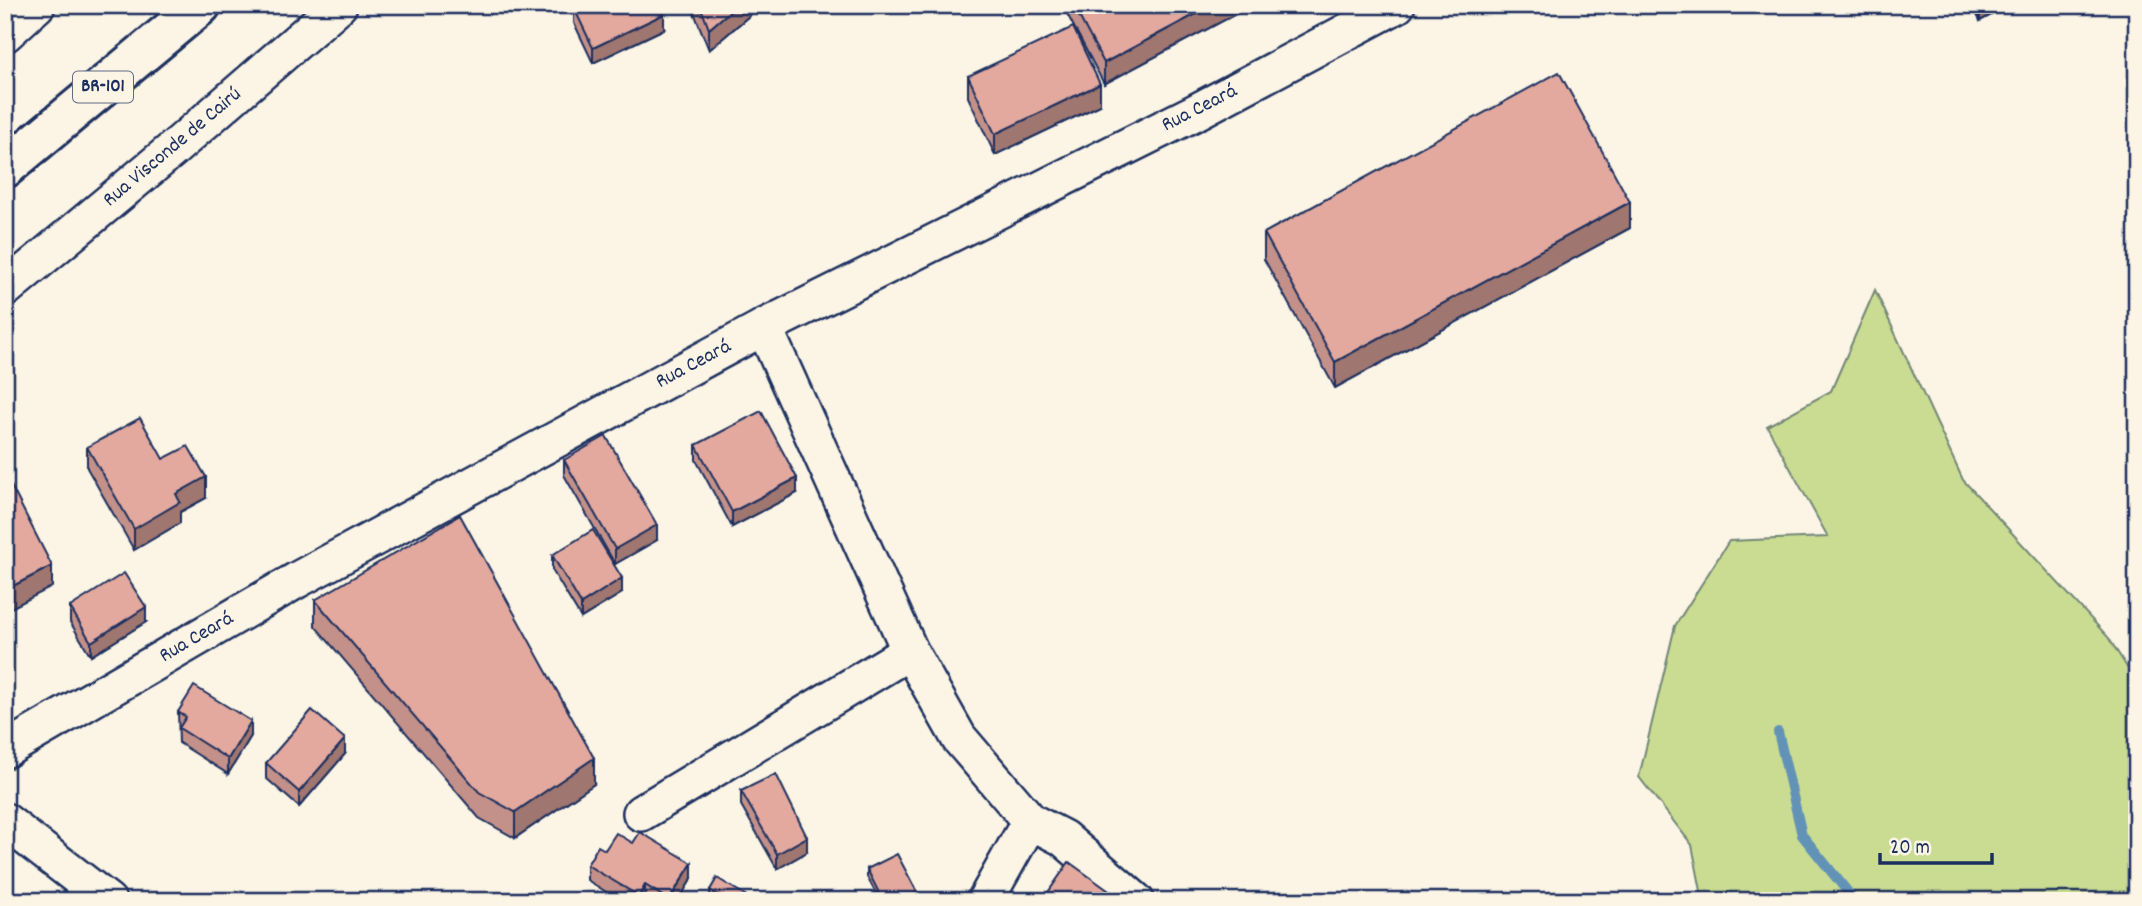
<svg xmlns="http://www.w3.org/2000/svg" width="2142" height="906" viewBox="0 0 2142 906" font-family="Dekko,sans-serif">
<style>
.green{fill:#cadc91;stroke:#728678;stroke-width:2}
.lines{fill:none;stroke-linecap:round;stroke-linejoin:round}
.stream{stroke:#6293b7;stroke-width:10}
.street-casing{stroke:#1b2f5e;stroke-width:40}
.highway-casing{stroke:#1b2f5e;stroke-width:44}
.street{stroke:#fcf5e5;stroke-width:35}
.highway{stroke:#fcf5e5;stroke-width:38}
.wall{fill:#c39189;stroke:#1b2f5e;stroke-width:2}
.shaded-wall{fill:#9f766f;stroke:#1b2f5e;stroke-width:2}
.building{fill:#e3a99f;stroke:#1b2f5e;stroke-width:2}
.labels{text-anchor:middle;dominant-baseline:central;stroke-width:7;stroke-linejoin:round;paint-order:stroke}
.shield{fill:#fcf5e5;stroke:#5e6a86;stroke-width:2}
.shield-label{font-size:19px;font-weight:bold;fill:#1b2f5e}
.street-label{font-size:21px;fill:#1b2f5e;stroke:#fcf5e5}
</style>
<rect width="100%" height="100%" fill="#fcf5e5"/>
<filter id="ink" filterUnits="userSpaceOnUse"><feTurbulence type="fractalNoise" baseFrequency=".0143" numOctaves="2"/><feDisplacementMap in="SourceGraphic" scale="14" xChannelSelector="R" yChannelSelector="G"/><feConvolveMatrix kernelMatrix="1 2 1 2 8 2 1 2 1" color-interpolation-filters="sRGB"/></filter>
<g filter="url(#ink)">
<path class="green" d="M1875,290L1963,480L2108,637L2137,683V901H1703L1692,845L1639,777L1675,626L1729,541L1828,537L1767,426L1831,391Z"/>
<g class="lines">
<path class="stream" d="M1778,732L1802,835L1855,901"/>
<defs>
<g id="street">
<path d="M5,34L37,5"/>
<path d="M5,289L172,150L339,5"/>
<path d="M764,327L910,651L959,738L1030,821L1063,838L1136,901"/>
<path d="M5,750L297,580L764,327L1194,113L1397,5"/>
<path d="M641,813L910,651"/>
<path d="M5,821L108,901"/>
<path d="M985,901L1030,821"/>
</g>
<path id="highway" d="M5,168L201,5"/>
</defs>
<use href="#street" class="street-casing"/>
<use href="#highway" class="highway-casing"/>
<use href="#street" class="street"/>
<use href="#highway" class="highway"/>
</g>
<g class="wall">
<path d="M691,5H750V15L709,50Z"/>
<path d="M1064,5H1251V6L1104,84L1064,8Z"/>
<path d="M1972,5H2010L1980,21Z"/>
<path d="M574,8L664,29L593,63L574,23Z"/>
<path d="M968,76L1100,105L995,155L968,97Z"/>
<path d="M1630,228L1335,388L1264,259V233Z"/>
<path d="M696,445L797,493L732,527L696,460Z"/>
<path d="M87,447L163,459L206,498L180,512V523L134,550L87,468Z"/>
<path d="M564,460L657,540L615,564L564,475Z"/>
<path d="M552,555L622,593L581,618L552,570Z"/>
<path d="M315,600L594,784L515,838L479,818L315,626Z"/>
<path d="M70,607L146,622L91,656L70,622Z"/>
<path d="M178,712L251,736L228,774L179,743Z"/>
<path d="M345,754L299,807L266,778V763Z"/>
<path d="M741,791L807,852L777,869L741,805Z"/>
<path d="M633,843L692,878L678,901H621L587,880V865L605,850Z"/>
<path d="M867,869L917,900L880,901L867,877Z"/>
<path d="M710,890L750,901H710Z"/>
</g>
<g class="shaded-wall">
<path d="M737,5H750V15L709,50V29Z"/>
<path d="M1213,5H1251V6L1104,84V63Z"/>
<path d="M1981,5H2010L1980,21V6Z"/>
<path d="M664,14V29L593,63V48Z"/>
<path d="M1100,84V105L995,155V134Z"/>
<path d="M1630,202V228L1335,388V362Z"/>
<path d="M206,477V498L180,512V523L134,550V529L176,494Z"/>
<path d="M797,478V493L732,527V512Z"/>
<path d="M657,525V540L615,564V549Z"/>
<path d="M52,566V587L5,611V590Z"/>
<path d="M622,578V593L581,618V604Z"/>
<path d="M146,607V622L91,656V642Z"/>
<path d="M251,721V736L228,774V759Z"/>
<path d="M345,739V754L299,807V792Z"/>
<path d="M594,758V784L515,838V812Z"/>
<path d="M807,837V852L777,869V854Z"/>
<path d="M692,863V878L678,901H669Z"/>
<path d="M645,885V900L639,901V896Z"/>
<path d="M917,892V900L900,901Z"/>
</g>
<g class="building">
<path d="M580,5H660L664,14L593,48L574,8Z"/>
<path d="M700,5H737L709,29Z"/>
<path d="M1073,5H1213L1104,63Z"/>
<path d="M1073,27L1100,84L995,134L968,76Z"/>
<path d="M1559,72L1630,202L1335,362L1264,233Z"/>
<path d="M761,411L797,478L732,512L696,445Z"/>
<path d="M140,418L163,459L188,446L206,477L176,494L180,502L134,529L87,447Z"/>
<path d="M606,436L657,525L615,549L564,460Z"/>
<path d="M5,474L52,566L5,590Z"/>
<path d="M460,515L594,758L515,812L479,792L315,600Z"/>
<path d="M593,530L622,578L581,604L552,555Z"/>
<path d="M124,573L146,607L91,642L70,607Z"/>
<path d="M194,686L251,721L228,759L179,728L186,717L178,712Z"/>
<path d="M312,710L345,739L299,792L266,763Z"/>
<path d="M776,774L807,837L777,854L741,791Z"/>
<path d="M640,832L692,863L669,900L645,885L639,896L587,865L598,846L605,850L616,833L633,843Z"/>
<path d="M897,854L917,892L900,901H883L867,869Z"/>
<path d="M1069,862L1123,901H1042Z"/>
<path d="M717,878L750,898L748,901H716L719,896L710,890Z"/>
</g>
</g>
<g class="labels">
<rect class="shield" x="73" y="71.5" width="60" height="31" rx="5"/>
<g class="shield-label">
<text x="103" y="87">BR-101</text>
</g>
<g class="street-label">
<text transform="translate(1200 109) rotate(-27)">Rua Ceará</text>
<text transform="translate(173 148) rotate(-40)">Rua Visconde de Cairú</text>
<text transform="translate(694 365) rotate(-28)">Rua Ceará</text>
<text transform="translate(197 638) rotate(-30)">Rua Ceará</text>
</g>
</g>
<rect width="2142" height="906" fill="none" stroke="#fcf5e5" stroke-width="28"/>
<rect x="14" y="14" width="2114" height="878" fill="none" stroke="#1b2f5e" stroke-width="2.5" filter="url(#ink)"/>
<path d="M1880 853v10h112v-10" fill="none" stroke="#1b2f5e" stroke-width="3.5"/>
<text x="1890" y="853" font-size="21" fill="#1b2f5e" stroke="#fcf5e5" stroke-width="5" paint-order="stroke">20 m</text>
</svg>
